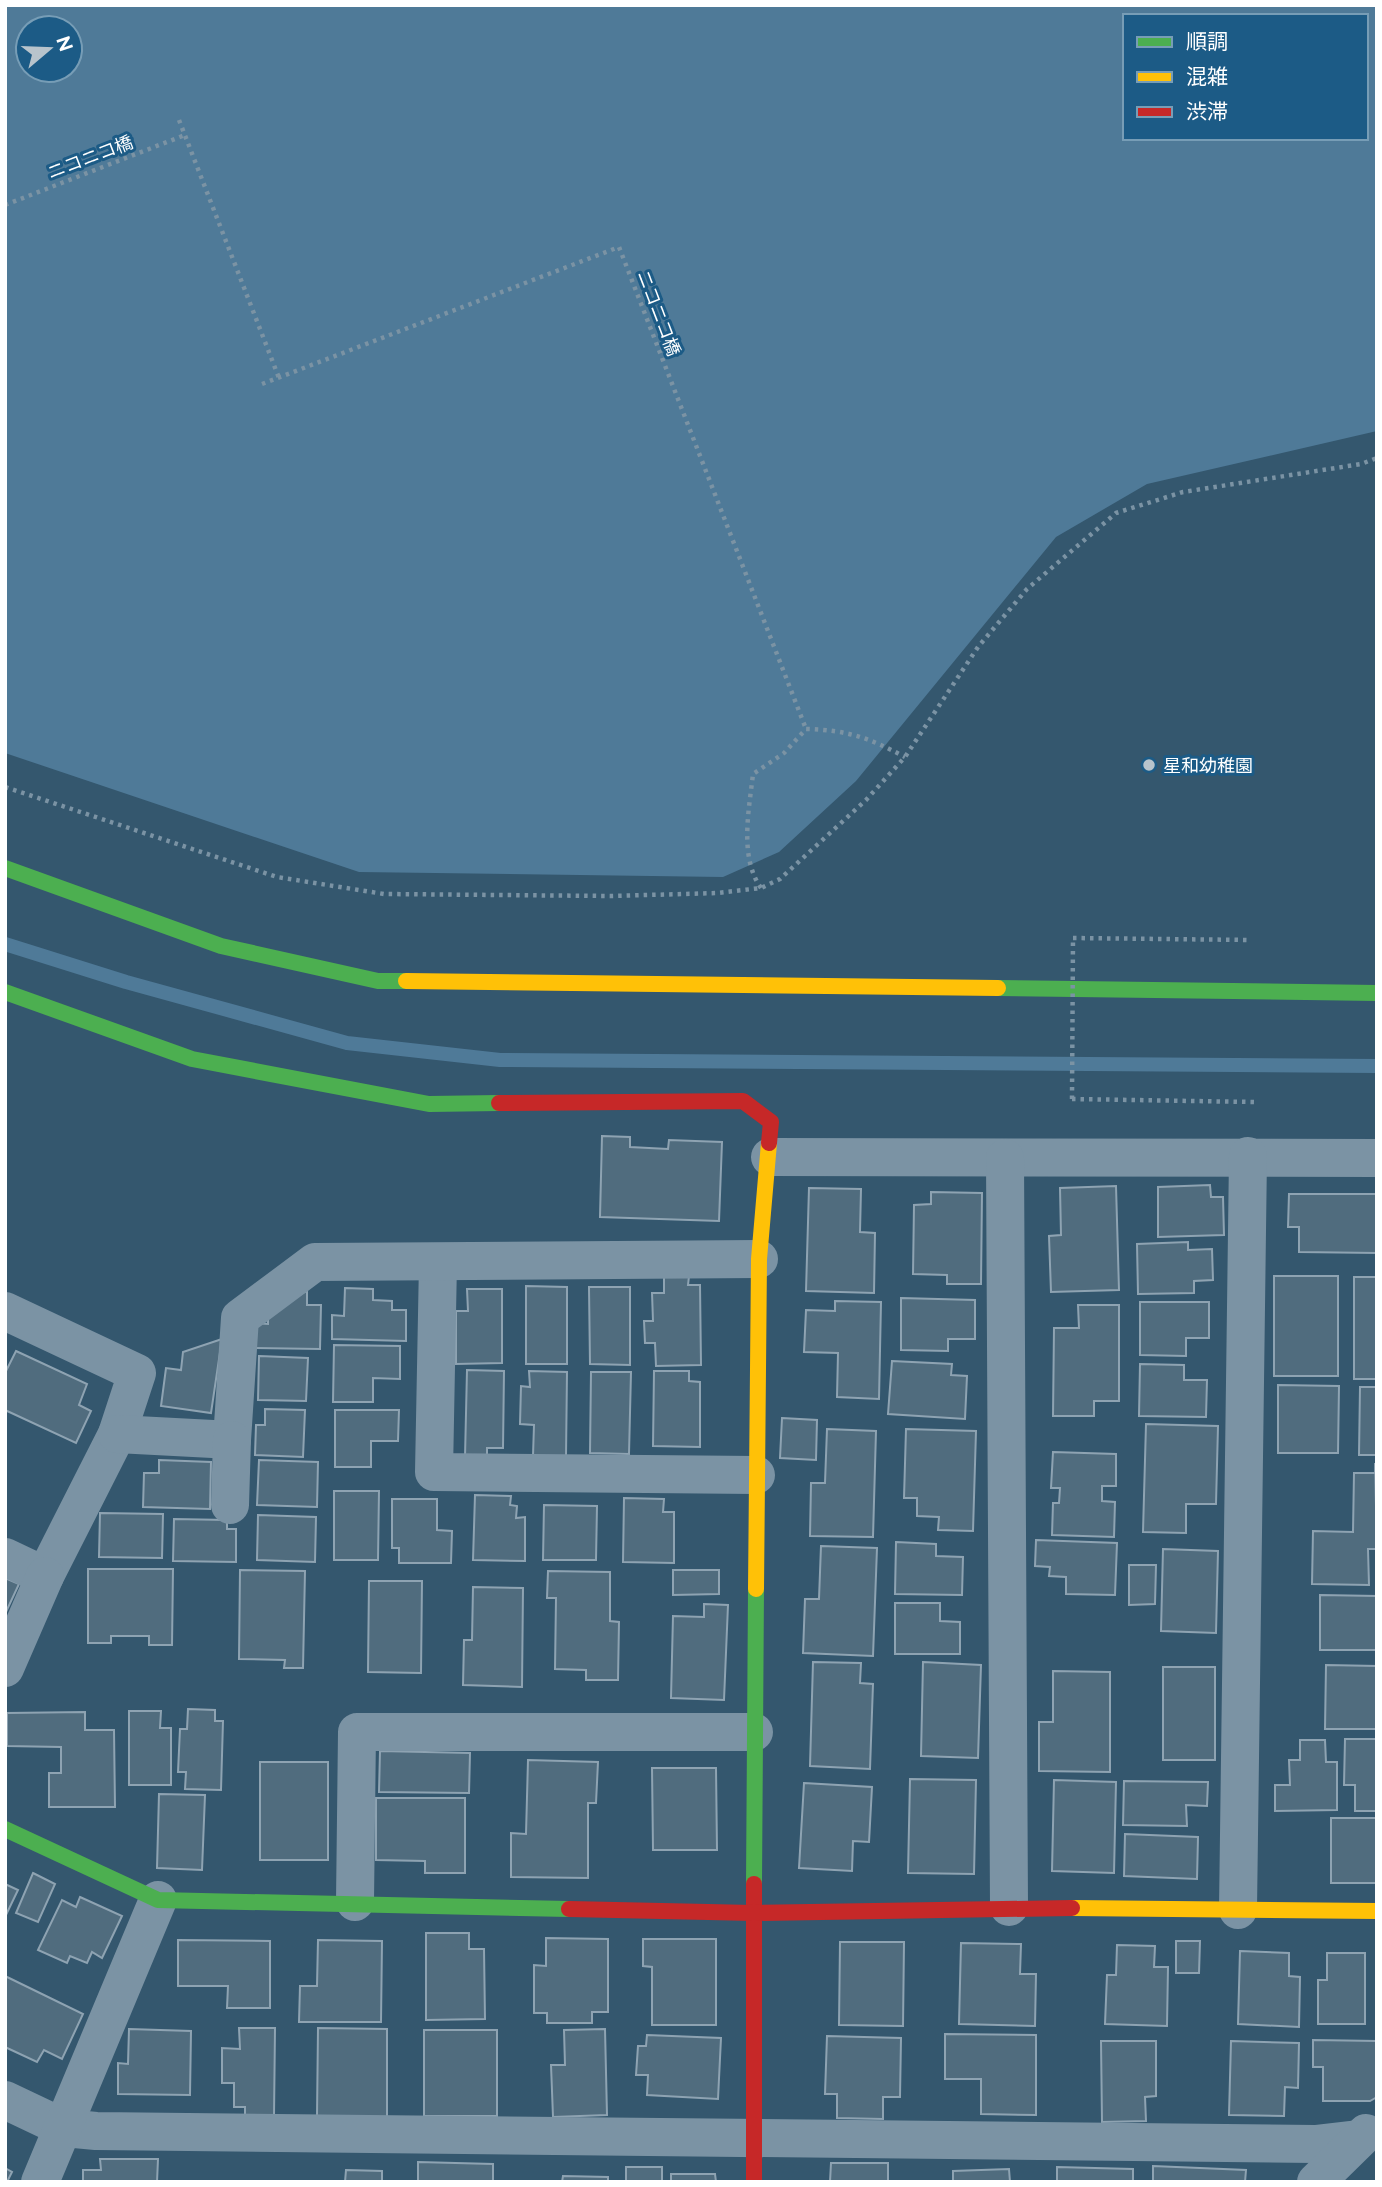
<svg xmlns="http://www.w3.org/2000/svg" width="1382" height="2187" viewBox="0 0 1382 2187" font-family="Raleway,'Noto Sans JP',sans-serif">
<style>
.water{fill:#4f7a98;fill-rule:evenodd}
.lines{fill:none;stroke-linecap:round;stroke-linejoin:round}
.stream{stroke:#4f7a98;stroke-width:14}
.building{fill:#506c7e;stroke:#8ea3b2;stroke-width:2}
.path{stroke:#7b93a4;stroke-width:4.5;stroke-dasharray:3.5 5;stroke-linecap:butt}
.street{stroke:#7b93a4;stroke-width:38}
.fast{stroke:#4caf50;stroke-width:16}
.slow{stroke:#ffc107;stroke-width:16}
.jam{stroke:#c62828;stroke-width:16}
.path-bridge{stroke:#7b93a4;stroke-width:4.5;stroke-dasharray:3.5 5;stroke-linecap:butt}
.poi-dot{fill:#b8c4cc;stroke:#1c5b86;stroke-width:2.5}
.labels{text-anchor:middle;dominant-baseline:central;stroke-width:6;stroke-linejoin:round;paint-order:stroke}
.street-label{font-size:18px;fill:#fff;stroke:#1c5b86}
.poi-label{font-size:18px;fill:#fff;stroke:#1c5b86;text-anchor:start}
</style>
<rect width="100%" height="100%" fill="#34576e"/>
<path class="water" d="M5,5H1377V431L1147,484L1056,537L856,781L779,852L723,877L359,872L5,753ZM1125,16H1366V138H1125ZM28,28H70V70H28Z"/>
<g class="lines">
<path class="stream" d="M5,944L126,982L347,1043L500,1060L1377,1066"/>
</g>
<g class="building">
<path d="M602,1136L630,1137V1147L668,1149L669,1140L722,1142L719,1221L600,1217Z"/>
<path d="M1210,1185L1211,1197H1223L1224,1235L1158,1237V1187Z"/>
<path d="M1116,1186L1119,1290L1051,1292L1049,1236L1061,1235L1060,1188Z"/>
<path d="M809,1188L861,1189L860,1232L875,1233L874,1293L806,1291Z"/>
<path d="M931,1192L982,1193L981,1284H947V1275L913,1274L914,1205L931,1204Z"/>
<path d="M1289,1194H1377V1253L1299,1252V1227H1288Z"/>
<path d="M1188,1242V1250L1212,1249L1213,1280L1194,1281V1293L1138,1294L1137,1244Z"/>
<path d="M664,1276H689L688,1285H700L701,1365L656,1366L655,1343H645L644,1321H653L652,1293H664Z"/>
<rect x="1274" y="1276" width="64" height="100"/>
<rect x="1354" y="1277" width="23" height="102"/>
<path d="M526,1286L567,1287V1364H526Z"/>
<path d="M589,1287H630V1365L590,1364Z"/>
<path d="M345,1288L373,1289V1300L392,1301V1310H406V1341L332,1339V1315L344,1316Z"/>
<path d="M467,1289H502V1363L456,1364V1311H468Z"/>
<path d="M307,1291V1305H321L320,1349L253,1348V1323L268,1324V1307Z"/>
<path d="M901,1298L975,1300V1339H948V1351L901,1350Z"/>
<path d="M835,1301L881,1302L879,1399L837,1397L838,1353L804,1352L806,1310L835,1311Z"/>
<path d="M1140,1302H1209V1338H1186V1356L1140,1355Z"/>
<path d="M1078,1305H1119V1401H1094V1416H1053L1054,1328H1079Z"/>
<path d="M222,1339L211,1413L161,1406L166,1368L181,1370L183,1352Z"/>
<path d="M334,1345L400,1346V1379L373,1378V1402H333Z"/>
<path d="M16,1351L87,1384L79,1405L91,1411L76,1443L5,1410V1373Z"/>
<path d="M259,1356L308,1358L306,1401L258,1400Z"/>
<path d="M892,1361L952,1364L951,1375L967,1376L965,1419L888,1414Z"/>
<path d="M1140,1364L1184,1365V1380H1207L1206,1417L1139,1416Z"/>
<path d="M467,1370L504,1371L503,1448H487V1458L465,1457Z"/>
<path d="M529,1371L567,1372L566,1457L533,1456L534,1425L520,1424L521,1386L530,1387Z"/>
<path d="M654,1371H689V1381L700,1382V1447L653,1446Z"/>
<path d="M591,1372H631L629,1454L590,1453Z"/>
<path d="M1278,1385L1339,1386L1338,1453H1278Z"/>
<path d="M1360,1387H1377V1455H1359Z"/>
<path d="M265,1409L305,1410L303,1457L255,1455L256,1425H265Z"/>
<path d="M335,1410H399L398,1441H371V1467H335Z"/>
<path d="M782,1418L817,1420L816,1460L780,1458Z"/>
<path d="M1146,1424L1218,1426L1216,1504H1186V1533L1143,1532Z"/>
<path d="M827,1429L876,1431L873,1537L810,1536L811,1483H825Z"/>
<path d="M906,1429L976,1431L973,1531L938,1530L939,1517L917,1516V1498H904Z"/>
<path d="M1053,1452L1116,1454V1486H1102V1501L1115,1502L1114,1537L1052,1535L1053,1503H1059L1060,1488H1051Z"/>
<path d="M159,1460L211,1462L210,1509L143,1507L144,1473H159Z"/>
<path d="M259,1460L318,1462L317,1507L257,1505Z"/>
<path d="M1375,1463L1377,1549H1368L1369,1585L1312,1584L1313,1531L1353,1532L1354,1473H1375Z"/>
<path d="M334,1491H379L378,1560H334Z"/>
<path d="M475,1495L511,1496L510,1505L517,1506L516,1518L525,1517V1561L473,1560Z"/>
<path d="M624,1498L664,1499L663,1512H674V1563L623,1562Z"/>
<path d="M392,1499H437V1530L452,1531L451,1563H399V1548H392Z"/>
<path d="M544,1505L597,1506L596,1560H543Z"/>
<path d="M100,1513L163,1514L162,1558L99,1557Z"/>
<path d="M258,1515L316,1517L315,1562L257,1560Z"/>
<path d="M174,1519L227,1520V1529H236V1562L173,1561Z"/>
<path d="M1036,1540L1117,1543L1115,1595L1066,1594V1577L1049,1576L1050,1567L1035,1566Z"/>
<path d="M896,1542L936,1544V1556L963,1557L962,1595L895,1594Z"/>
<path d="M821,1546L877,1548L873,1656L803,1653L805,1599H819Z"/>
<path d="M1163,1549L1218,1551L1216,1633L1161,1631Z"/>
<path d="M1129,1565H1156L1155,1604L1129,1605Z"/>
<path d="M88,1569H173L172,1645H149V1636H111V1643H88Z"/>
<path d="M240,1570L305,1571L303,1668H284L285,1660L239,1659Z"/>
<path d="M673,1570H719V1594L673,1595Z"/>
<path d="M548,1571L610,1572V1621L619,1622L618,1680H586V1670L555,1669L556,1598H547Z"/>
<path d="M5,1578L19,1584L5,1614Z"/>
<path d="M369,1581H422L421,1673L368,1672Z"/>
<path d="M473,1587L523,1588L522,1687L463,1685L464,1640H472Z"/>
<path d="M1320,1595L1377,1596V1650H1320Z"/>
<path d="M895,1603H940V1621L960,1622V1654H895Z"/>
<path d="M704,1604L728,1605L724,1700L671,1698L673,1616L704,1617Z"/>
<path d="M813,1662L861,1663L860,1683L873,1684L870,1769L810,1766Z"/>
<path d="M923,1662L981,1665L978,1758L921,1756Z"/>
<path d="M1326,1665L1377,1666V1729H1325Z"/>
<rect x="1163" y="1667" width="52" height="93"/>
<path d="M1053,1671L1110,1672V1772L1039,1771V1722H1053Z"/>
<path d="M188,1709L215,1710V1721H223L221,1790L185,1789L186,1772H178L180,1729H187Z"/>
<path d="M129,1711H161L160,1728H171V1785H129Z"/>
<path d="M85,1712V1730H114L115,1807H49V1773H61V1747L7,1746V1713Z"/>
<path d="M1345,1739H1377V1811H1355V1785H1344Z"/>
<path d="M1300,1740H1325L1326,1762H1337V1810L1275,1811V1785H1290L1289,1760H1300Z"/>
<path d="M380,1751L470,1753L469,1793L379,1792Z"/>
<path d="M528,1760L598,1762L596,1803H588V1878L511,1877V1833L526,1834Z"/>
<rect x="260" y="1762" width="68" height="98"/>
<path d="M652,1768H716L717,1850H653Z"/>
<path d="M910,1779L976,1780L974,1874L908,1873Z"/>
<path d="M1054,1780L1116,1782L1114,1873L1052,1871Z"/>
<path d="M1124,1781L1208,1782L1207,1806L1186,1805L1187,1826L1123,1825Z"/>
<path d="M804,1783L872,1787L869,1842L853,1841L852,1871L799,1868Z"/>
<path d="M159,1794L205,1795L202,1870L157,1868Z"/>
<path d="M376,1798H465V1873H425V1861L376,1860Z"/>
<rect x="1331" y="1818" width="46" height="65"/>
<path d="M1125,1834L1198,1837L1197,1879L1124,1876Z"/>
<path d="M33,1873L55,1884L38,1922L16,1913Z"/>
<path d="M5,1884L18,1890L5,1917Z"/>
<path d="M80,1897L122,1916L102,1958L92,1952L87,1963L70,1956L67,1963L38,1950L62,1900L76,1907Z"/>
<path d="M426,1933H469V1949H484L485,2019L426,2020Z"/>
<path d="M546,1938L608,1939V2012H592V2023H547V2013H534V1965L546,1966Z"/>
<path d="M643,1939H716V2025H652V1967L643,1966Z"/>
<path d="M178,1940L270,1941V2008H227L228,1986H178Z"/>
<path d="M318,1940L382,1941L381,2022H299L300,1986H317Z"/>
<path d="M1176,1941H1200L1199,1973H1176Z"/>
<path d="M840,1942H904L903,2026L839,2025Z"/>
<path d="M961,1943L1021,1944L1020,1974H1036L1035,2026L959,2024Z"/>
<path d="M1117,1945L1155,1946L1154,1967H1168L1167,2026L1105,2024L1107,1975H1116Z"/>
<path d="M1240,1951L1289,1953V1976L1300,1977L1299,2027L1238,2024Z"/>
<path d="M1327,1953H1365V2024H1318V1980H1327Z"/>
<path d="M5,1976L83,2014L62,2059L44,2050L37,2062L5,2047Z"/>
<path d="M239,2028H275L274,2116L245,2117V2107H234V2083H222V2048L240,2049Z"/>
<path d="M318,2028L387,2029V2117H317Z"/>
<path d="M129,2029L191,2031L190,2095L118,2094V2063L128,2064Z"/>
<path d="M605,2029L607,2115L553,2117L551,2065H565L564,2030Z"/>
<rect x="424" y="2030" width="73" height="86"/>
<path d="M945,2034L1036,2035V2115L981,2114V2079H945Z"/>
<path d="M647,2035L721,2038L718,2099L647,2095L648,2075H636L638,2046H646Z"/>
<path d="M827,2036L901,2038L900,2097H883V2119L837,2118V2094H825Z"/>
<path d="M1313,2040L1377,2041V2097L1370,2101H1323V2067H1313Z"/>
<path d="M1101,2041H1156V2096L1145,2097L1146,2121L1102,2122Z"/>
<path d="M1231,2041L1299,2043L1298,2088L1285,2087L1284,2116L1229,2115Z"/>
<path d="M100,2159H158L157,2182H83V2170H101Z"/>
<path d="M418,2162L493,2164V2182H418Z"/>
<path d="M831,2163H888V2182H830Z"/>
<path d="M1153,2166L1246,2170L1245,2182H1153Z"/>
<rect x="626" y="2167" width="36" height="15"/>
<path d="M1057,2167L1133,2169V2182H1057Z"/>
<path d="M5,2168L12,2172L7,2182H5Z"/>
<path d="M1009,2169L1010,2182H953V2171Z"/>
<path d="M346,2170L382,2171V2182H345Z"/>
<path d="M671,2174H715L716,2182H671Z"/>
<path d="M563,2176L608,2177V2182H562Z"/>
</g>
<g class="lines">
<g class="path">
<path d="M179,120L279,378"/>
<path d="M5,205L185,135"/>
<path d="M262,384L619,247L806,729"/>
<path d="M5,787L277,877L384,894L613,896L717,893L761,888L780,879L866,800L905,757L978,647L1027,589L1116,513L1183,492L1361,464L1377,458"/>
<path d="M761,888C739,857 749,810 753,774L784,753L806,729C848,730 869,738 905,757"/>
<path d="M1073,938L1251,940"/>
<path d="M1072,1099L1254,1102"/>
</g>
<g class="street">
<path d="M770,1157L1377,1158"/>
<path d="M1005,1158L1009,1907"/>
<path d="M438,1262L434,1472L756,1475"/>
<path d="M5,1311L137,1373L117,1434L45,1576L5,1557"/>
<path d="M117,1434L232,1440L240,1318L315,1262L759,1259"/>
<path d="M230,1505L232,1440"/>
<path d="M5,1668L45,1576"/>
<path d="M355,1902L357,1732H754"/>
<path d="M1238,1910L1248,1156"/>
<path d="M5,2100L64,2128L96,2131L1315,2144L1358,2139"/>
<path d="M40,2182L158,1900"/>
<path d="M1316,2182L1366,2133"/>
</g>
<g class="fast">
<path d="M5,868L221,946L378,981H406"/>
<path d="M998,988L1377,993"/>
<path d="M5,992L192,1059L429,1104L499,1103"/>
<path d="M5,1829L158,1900L569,1909"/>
<path d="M754,1884L756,1589"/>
</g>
<g class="slow">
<path d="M406,981L998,988"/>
<path d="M756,1589L759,1259L769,1143"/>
<path d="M1072,1908L1377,1911"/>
</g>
<g class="jam">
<path d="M499,1103L743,1101L771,1122L769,1143"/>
<path d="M754,1884V2182"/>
<path d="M569,1909L754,1913L1072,1908"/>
</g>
<path class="path-bridge" d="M1072,1099L1073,938"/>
</g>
<circle class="poi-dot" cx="1149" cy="765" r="7"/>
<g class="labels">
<g class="street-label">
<text transform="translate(90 157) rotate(-21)">ニコニコ橋</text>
<text transform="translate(659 313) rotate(69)">ニコニコ橋</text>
</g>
<g class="poi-label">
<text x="1163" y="765">星和幼稚園</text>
</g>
</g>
<rect width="1382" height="2187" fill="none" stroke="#ffffff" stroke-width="14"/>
<rect x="1123" y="14" width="245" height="126" fill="#1c5b86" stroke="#779db6" stroke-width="2"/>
<rect x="1137" y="37" width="35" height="10" fill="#4caf50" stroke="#779db6" stroke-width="2"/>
<text x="1186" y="49" font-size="21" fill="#ffffff">順調</text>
<rect x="1137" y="72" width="35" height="10" fill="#ffc107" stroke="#779db6" stroke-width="2"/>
<text x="1186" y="84" font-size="21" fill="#ffffff">混雑</text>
<rect x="1137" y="107" width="35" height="10" fill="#c62828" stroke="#779db6" stroke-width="2"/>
<text x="1186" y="119" font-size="21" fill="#ffffff">渋滞</text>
<g transform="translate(49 49) rotate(71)"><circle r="33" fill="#1c5b86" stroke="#779db6" stroke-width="2"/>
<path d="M0-5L12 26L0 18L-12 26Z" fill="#b8c4cc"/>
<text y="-10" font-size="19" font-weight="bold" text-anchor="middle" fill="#ffffff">N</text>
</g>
</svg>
